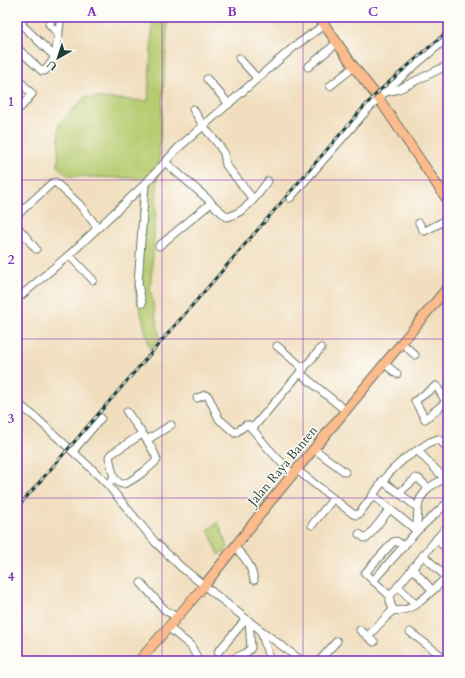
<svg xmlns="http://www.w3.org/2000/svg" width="465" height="678" viewBox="0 0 465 678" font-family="Cardo,serif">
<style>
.green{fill:#b7cb6f;stroke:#6b8452}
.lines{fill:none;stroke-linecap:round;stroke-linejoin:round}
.minor-casing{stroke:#687564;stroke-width:9}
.major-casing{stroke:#687564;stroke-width:11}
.minor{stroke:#fff;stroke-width:7}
.major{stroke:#fbbb8c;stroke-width:9}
.rail-casing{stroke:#1f3d34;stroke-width:3}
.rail{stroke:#fdfcf7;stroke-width:1.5;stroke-dasharray:4.5;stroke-linecap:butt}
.grid{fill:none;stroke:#7b2cbf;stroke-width:1;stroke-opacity:0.55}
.labels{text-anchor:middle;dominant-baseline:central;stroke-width:3;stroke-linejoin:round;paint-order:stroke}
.street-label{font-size:13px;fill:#1f3d34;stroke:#fdfcf7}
.neatline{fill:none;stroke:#7b2cbf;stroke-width:1.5}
.grid-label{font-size:13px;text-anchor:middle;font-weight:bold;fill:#7b2cbf}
</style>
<rect width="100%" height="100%" fill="#fdfcf7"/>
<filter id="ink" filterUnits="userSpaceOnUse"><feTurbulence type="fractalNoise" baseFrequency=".025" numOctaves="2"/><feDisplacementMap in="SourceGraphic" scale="8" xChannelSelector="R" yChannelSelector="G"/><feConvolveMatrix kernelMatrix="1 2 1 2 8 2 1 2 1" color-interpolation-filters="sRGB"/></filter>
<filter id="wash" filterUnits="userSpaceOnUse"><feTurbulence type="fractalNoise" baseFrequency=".012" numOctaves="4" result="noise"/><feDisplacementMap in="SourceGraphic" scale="16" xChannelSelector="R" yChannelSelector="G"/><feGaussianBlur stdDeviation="0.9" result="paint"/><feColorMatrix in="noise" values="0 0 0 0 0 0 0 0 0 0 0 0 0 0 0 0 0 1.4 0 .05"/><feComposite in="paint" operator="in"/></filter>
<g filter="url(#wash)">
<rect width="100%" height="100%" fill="#f1debe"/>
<g class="green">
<path d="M153,17H168L152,269L150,289L160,338L150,350L136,293L142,195L150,186L151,179L68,176L58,167L59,124L85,97L148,101Z"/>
<path d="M218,522L228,548L219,555L208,530Z"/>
</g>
</g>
<g filter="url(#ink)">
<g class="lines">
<defs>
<g id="minor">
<path d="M53,17L49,24L59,35"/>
<path d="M17,20L55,57"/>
<path d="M20,23L26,17"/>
<path d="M17,48L42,71H45L55,57L61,17"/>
<path d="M239,58L257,78"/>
<path d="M308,67L337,43"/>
<path d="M17,78L32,94L21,107L17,106"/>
<path d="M207,79L229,104"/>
<path d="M330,86L354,67"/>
<path d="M386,92L399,89L448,65"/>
<path d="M193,109L204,127L218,144L224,153L226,165L253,199"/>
<path d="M290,198L367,110L392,85L448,37"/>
<path d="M211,203L227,217C245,213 258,195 268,181"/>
<path d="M17,215L52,183L55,182L79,204L98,228"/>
<path d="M419,223L423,230L425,231L448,219"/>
<path d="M17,226L36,249"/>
<path d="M159,246L211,203L210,201L165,162"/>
<path d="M69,255L93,280"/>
<path d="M17,299L69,255L145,184L178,148L274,64L295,46L324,25"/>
<path d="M142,303L138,284L145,184"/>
<path d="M402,343L415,355"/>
<path d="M277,346L304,369"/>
<path d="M385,364L397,374"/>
<path d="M300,373L346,411"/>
<path d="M197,398L205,395L208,396L219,419L235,433L246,425L250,426L267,447L293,475"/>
<path d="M446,402L425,419L415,401L436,386L437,387L448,405"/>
<path d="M17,403L34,416L93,470L107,484L155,542L181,567L246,619L302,661"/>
<path d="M252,429L321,348"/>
<path d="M147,440L171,425"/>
<path d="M314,449L345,472"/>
<path d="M73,451L101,418"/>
<path d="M418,451L444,478"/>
<path d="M297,470L353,514L356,515L359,514L389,473L404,459L430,442L438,439L448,448"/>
<path d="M114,478C117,480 119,484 122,484C128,485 153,465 157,460C151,442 137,427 127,412"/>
<path d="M112,480L114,478L109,457L111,454L142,434"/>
<path d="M382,481L399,493L416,478L419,479L428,488L448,476"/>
<path d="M399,493L418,508L417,523L415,529"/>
<path d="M373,495L417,531"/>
<path d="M418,508L420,499L428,488"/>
<path d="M312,525L333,499"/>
<path d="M444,530L390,596V601L393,610C413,615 434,588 448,576"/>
<path d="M359,534L365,538H367L390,509"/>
<path d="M436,539L448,550"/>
<path d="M234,547C245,557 251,565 254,580"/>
<path d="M423,555L446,577"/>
<path d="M412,568L432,590"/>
<path d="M373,581L417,531L448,502"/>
<path d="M141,583L166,611L177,617"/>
<path d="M398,586L416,605"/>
<path d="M390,596L365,573L393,542L396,541L404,546"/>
<path d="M168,627L191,646L199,661"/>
<path d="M360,630L374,642"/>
<path d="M261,631L270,661"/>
<path d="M410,632L447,660"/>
<path d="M368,636L393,610"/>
<path d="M218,652L246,619"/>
<path d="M228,661L246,653L251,648L249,621"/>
<path d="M319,661L337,641"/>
</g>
<g id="major">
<path d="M319,17L354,67L379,99L448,201"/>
<path d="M139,661L204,586L269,503L448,287"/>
</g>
</defs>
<use href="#minor" class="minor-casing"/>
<use href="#major" class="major-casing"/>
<use href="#minor" class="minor"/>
<use href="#major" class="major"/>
<defs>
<path id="rail" d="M17,508L362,109L379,91L448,31"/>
</defs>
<use href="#rail" class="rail-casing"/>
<use href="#rail" class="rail"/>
</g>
</g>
<path class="grid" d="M162,17V661M303,17V661M17,180H448M17,339H448M17,498H448"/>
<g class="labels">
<g class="street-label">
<text transform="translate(283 466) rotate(-50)">Jalan Raya Banten</text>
</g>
</g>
<rect width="465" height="678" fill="none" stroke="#fdfcf7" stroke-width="44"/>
<g transform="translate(58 58) rotate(219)" stroke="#fdfcf7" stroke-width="3" paint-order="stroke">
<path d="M0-3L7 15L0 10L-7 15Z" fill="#1f3d34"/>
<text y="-6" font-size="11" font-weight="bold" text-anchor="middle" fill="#1f3d34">U</text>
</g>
<rect x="22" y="22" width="421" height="634" class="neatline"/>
<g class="grid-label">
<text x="92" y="16">A</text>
<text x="232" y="16">B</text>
<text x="373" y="16">C</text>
<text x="11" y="106">1</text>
<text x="11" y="264">2</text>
<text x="11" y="423">3</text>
<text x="11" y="581">4</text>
</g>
</svg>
